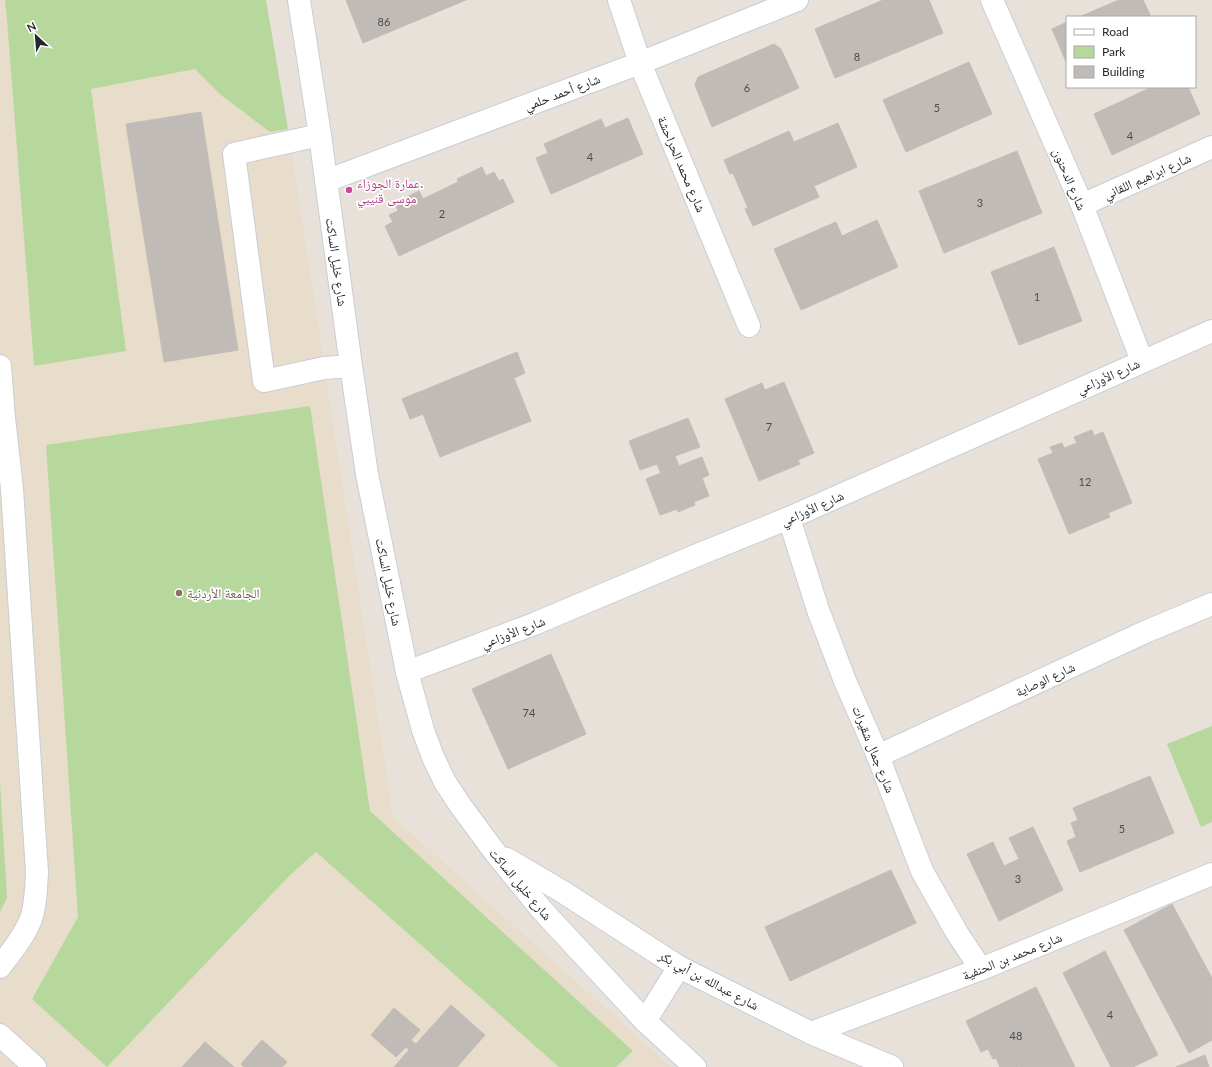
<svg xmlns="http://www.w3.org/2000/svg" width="1212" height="1067" viewBox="0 0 1212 1067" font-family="Lato,'Noto Naskh Arabic',sans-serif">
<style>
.education{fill:#e8dccb}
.green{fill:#b6d89d}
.building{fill:#c0bbb7;stroke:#c3bcb4}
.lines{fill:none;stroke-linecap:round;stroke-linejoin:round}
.minor-casing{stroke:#c9cdd7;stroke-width:24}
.minor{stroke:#fff;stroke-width:22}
.hotel-dot{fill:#d1479c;stroke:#fff;stroke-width:1.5}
.education-dot{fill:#8d6e63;stroke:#fff;stroke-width:1.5}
.labels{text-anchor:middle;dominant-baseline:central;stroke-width:3.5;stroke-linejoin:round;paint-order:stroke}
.number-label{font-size:11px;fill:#4d4c4b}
.street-label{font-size:13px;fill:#272727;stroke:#fff}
.hotel-label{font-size:13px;fill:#b23c85;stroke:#fff;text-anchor:start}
.education-label{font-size:13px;fill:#785e54;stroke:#fff;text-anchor:start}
</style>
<rect width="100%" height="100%" fill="#e8e1da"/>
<path class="education" d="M0,0H266L290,141L393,817L671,1067H0Z"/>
<g class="green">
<path d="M5,0H266L288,129L270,132L221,95L195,69L91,89L126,351L34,366L7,20Z"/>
<path d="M310,406L370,811L633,1051L616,1067H559L316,852L290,875L107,1067L32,999L78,917L46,445Z"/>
<path d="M1212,726V822L1201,827L1167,744Z"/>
<path d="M0,782L7,898L0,912Z"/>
</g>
<g class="building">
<path d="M346,0H466L363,43Z"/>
<path d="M883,0H929L943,33L835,78L815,29Z"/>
<path d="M1119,0H1143L1151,17H1079Z"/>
<path d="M1067,22V64L1052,29Z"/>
<path d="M774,44L781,49L799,88L712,127L695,85L698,77Z"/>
<path d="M969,62L992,114L906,152L883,100Z"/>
<path d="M1152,87H1188L1200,114L1112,155L1094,114Z"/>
<path d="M201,112L238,350L164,362L126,124Z"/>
<path d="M628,118L643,154L551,194L536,158L548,153L544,144L601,119L605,128Z"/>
<path d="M838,123L857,167L814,186L819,197L753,226L745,209L748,208L733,173L730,174L724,160L789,131L794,142Z"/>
<path d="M1017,151L1042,213L944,253L919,191Z"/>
<path d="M482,167L486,176L494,172L499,181L503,179L514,202L399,256L385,226L393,222L389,215L398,211L395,203L419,191L423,199L458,182L457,179Z"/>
<path d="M877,220L898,267L801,310L774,249L836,222L842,236Z"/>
<path d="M1054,247L1082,321L1019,345L991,272Z"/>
<path d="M517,352L525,373L514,378L531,421L440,457L423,414L410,419L402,399Z"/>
<path d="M784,382L814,453L798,460L800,464L759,481L725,399L762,383L765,390Z"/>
<path d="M688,418L700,447L675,456L679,466L702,457L709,475L702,478L709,496L694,502L695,505L678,512L677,509L660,515L646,479L661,473L657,464L640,470L629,441Z"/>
<path d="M1092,430L1094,436L1103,432L1132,503L1108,513L1110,517L1069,534L1038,459L1053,453L1050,447L1062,443L1064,448L1077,443L1074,437Z"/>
<path d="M551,654L586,734L508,769L472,689Z"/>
<path d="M1150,776L1174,833L1080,872L1067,841L1076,837L1071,823L1078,820L1073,808Z"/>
<path d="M1033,827L1063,890L999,921L967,854L993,842L1004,866L1019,859L1009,838Z"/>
<path d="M891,870L916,923L790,981L765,927Z"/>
<path d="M1172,904L1212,978V1040L1189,1053L1124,930Z"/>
<path d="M1105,951L1158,1055L1133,1067H1111L1063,973Z"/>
<path d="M1036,987L1075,1067H1021L1020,1066L1018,1067H1000L996,1058L993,1059L988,1049L981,1052L966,1021Z"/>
<path d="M451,1005L485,1035L457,1067H394L409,1050L406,1047L396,1057L371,1035L394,1008L420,1030L411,1040L416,1044Z"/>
<path d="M262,1040L287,1062L282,1067H244L241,1064Z"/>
<path d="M205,1042L234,1067H182Z"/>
<path d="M1205,1055L1209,1067H1176Z"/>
</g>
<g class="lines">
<defs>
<g id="minor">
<path d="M299,0L320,135L351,366L367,474L407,672L423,730L433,757L445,782L460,805L494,851L541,909L564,934L645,1021L695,1067"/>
<path d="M619,0L640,63L749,326"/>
<path d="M992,0L1082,205L1142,361"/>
<path d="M320,135L234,154L264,381L324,368L351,366"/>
<path d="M326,181L640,63L797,0"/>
<path d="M1082,205L1212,147"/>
<path d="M0,366L4,418L12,489L37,872C36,888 36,905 31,919C24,937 11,952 0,967"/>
<path d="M789,518L818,610L845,681L878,756L922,871L957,933L981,969"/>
<path d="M407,672L534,624L695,556L789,518L1212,331"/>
<path d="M878,756L1145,632L1212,604"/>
<path d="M507,859L563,892L679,967L811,1033L892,1067"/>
<path d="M645,1021L679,967"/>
<path d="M811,1033L981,969L1212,874"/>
<path d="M0,1035L35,1067"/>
</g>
</defs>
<use href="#minor" class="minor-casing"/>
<use href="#minor" class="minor"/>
</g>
<circle class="hotel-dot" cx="349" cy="190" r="4"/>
<circle class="education-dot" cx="179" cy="593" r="4"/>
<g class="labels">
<g class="number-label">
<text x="384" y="21">86</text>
<text x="857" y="56">8</text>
<text x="747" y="87">6</text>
<text x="937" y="107">5</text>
<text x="1130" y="135">4</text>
<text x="590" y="156">4</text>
<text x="980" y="202">3</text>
<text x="442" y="213">2</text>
<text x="1037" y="296">1</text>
<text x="769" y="426">7</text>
<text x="1085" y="481">12</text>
<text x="529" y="712">74</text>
<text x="1122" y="828">5</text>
<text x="1018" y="878">3</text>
<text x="1110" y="1014">4</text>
<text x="1016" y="1035">48</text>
</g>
<g class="street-label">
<text transform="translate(562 92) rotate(-21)">شارع أحمد حلمي</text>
<text transform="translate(682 164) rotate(67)">شارع محمد الحراحشة</text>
<text transform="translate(1147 176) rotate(-24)">شارع ابراهيم اللقاني</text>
<text transform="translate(1070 179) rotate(67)">شارع الدحنون</text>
<text transform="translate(337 262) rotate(82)">شارع خليل الساكت</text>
<text transform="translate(1108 376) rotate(-24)">شارع الأوزاعي</text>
<text transform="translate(812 508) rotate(-24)">شارع الأوزاعي</text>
<text transform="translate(389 582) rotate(79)">شارع خليل الساكت</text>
<text transform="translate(513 632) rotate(-21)">شارع الأوزاعي</text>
<text transform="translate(1045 679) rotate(-25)">شارع الوصاية</text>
<text transform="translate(874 749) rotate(68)">شارع جمال شقيرات</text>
<text transform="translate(521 884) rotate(50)">شارع خليل الساكت</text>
<text transform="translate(1012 956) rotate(-22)">شارع محمد بن الحنفية</text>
<text transform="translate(709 980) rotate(28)">شارع عبدالله بن أبي بكر</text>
</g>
<g class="hotel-label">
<text x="357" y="183">عمارة الجوزاء.<tspan x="357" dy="15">موسى قنيبي</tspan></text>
</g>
<g class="education-label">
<text x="187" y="593">الجامعة الأردنية</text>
</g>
</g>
<rect x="1066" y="16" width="130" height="72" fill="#ffffff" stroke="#a9a9a9"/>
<rect x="1074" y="29" width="20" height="6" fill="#ffffff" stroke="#a9a9a9"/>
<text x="1102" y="36" font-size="12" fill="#272727">Road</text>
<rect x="1074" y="46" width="20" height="12" fill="#b6d89d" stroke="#a9a9a9"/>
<text x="1102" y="56" font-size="12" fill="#272727">Park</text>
<rect x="1074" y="66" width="20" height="12" fill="#c0bbb7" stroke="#a9a9a9"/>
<text x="1102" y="76" font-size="12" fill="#272727">Building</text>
<g transform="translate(36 36) rotate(334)" stroke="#ffffff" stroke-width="3" paint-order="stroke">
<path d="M0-3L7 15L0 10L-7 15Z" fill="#272727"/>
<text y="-6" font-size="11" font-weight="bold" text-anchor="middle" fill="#272727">N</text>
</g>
</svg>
